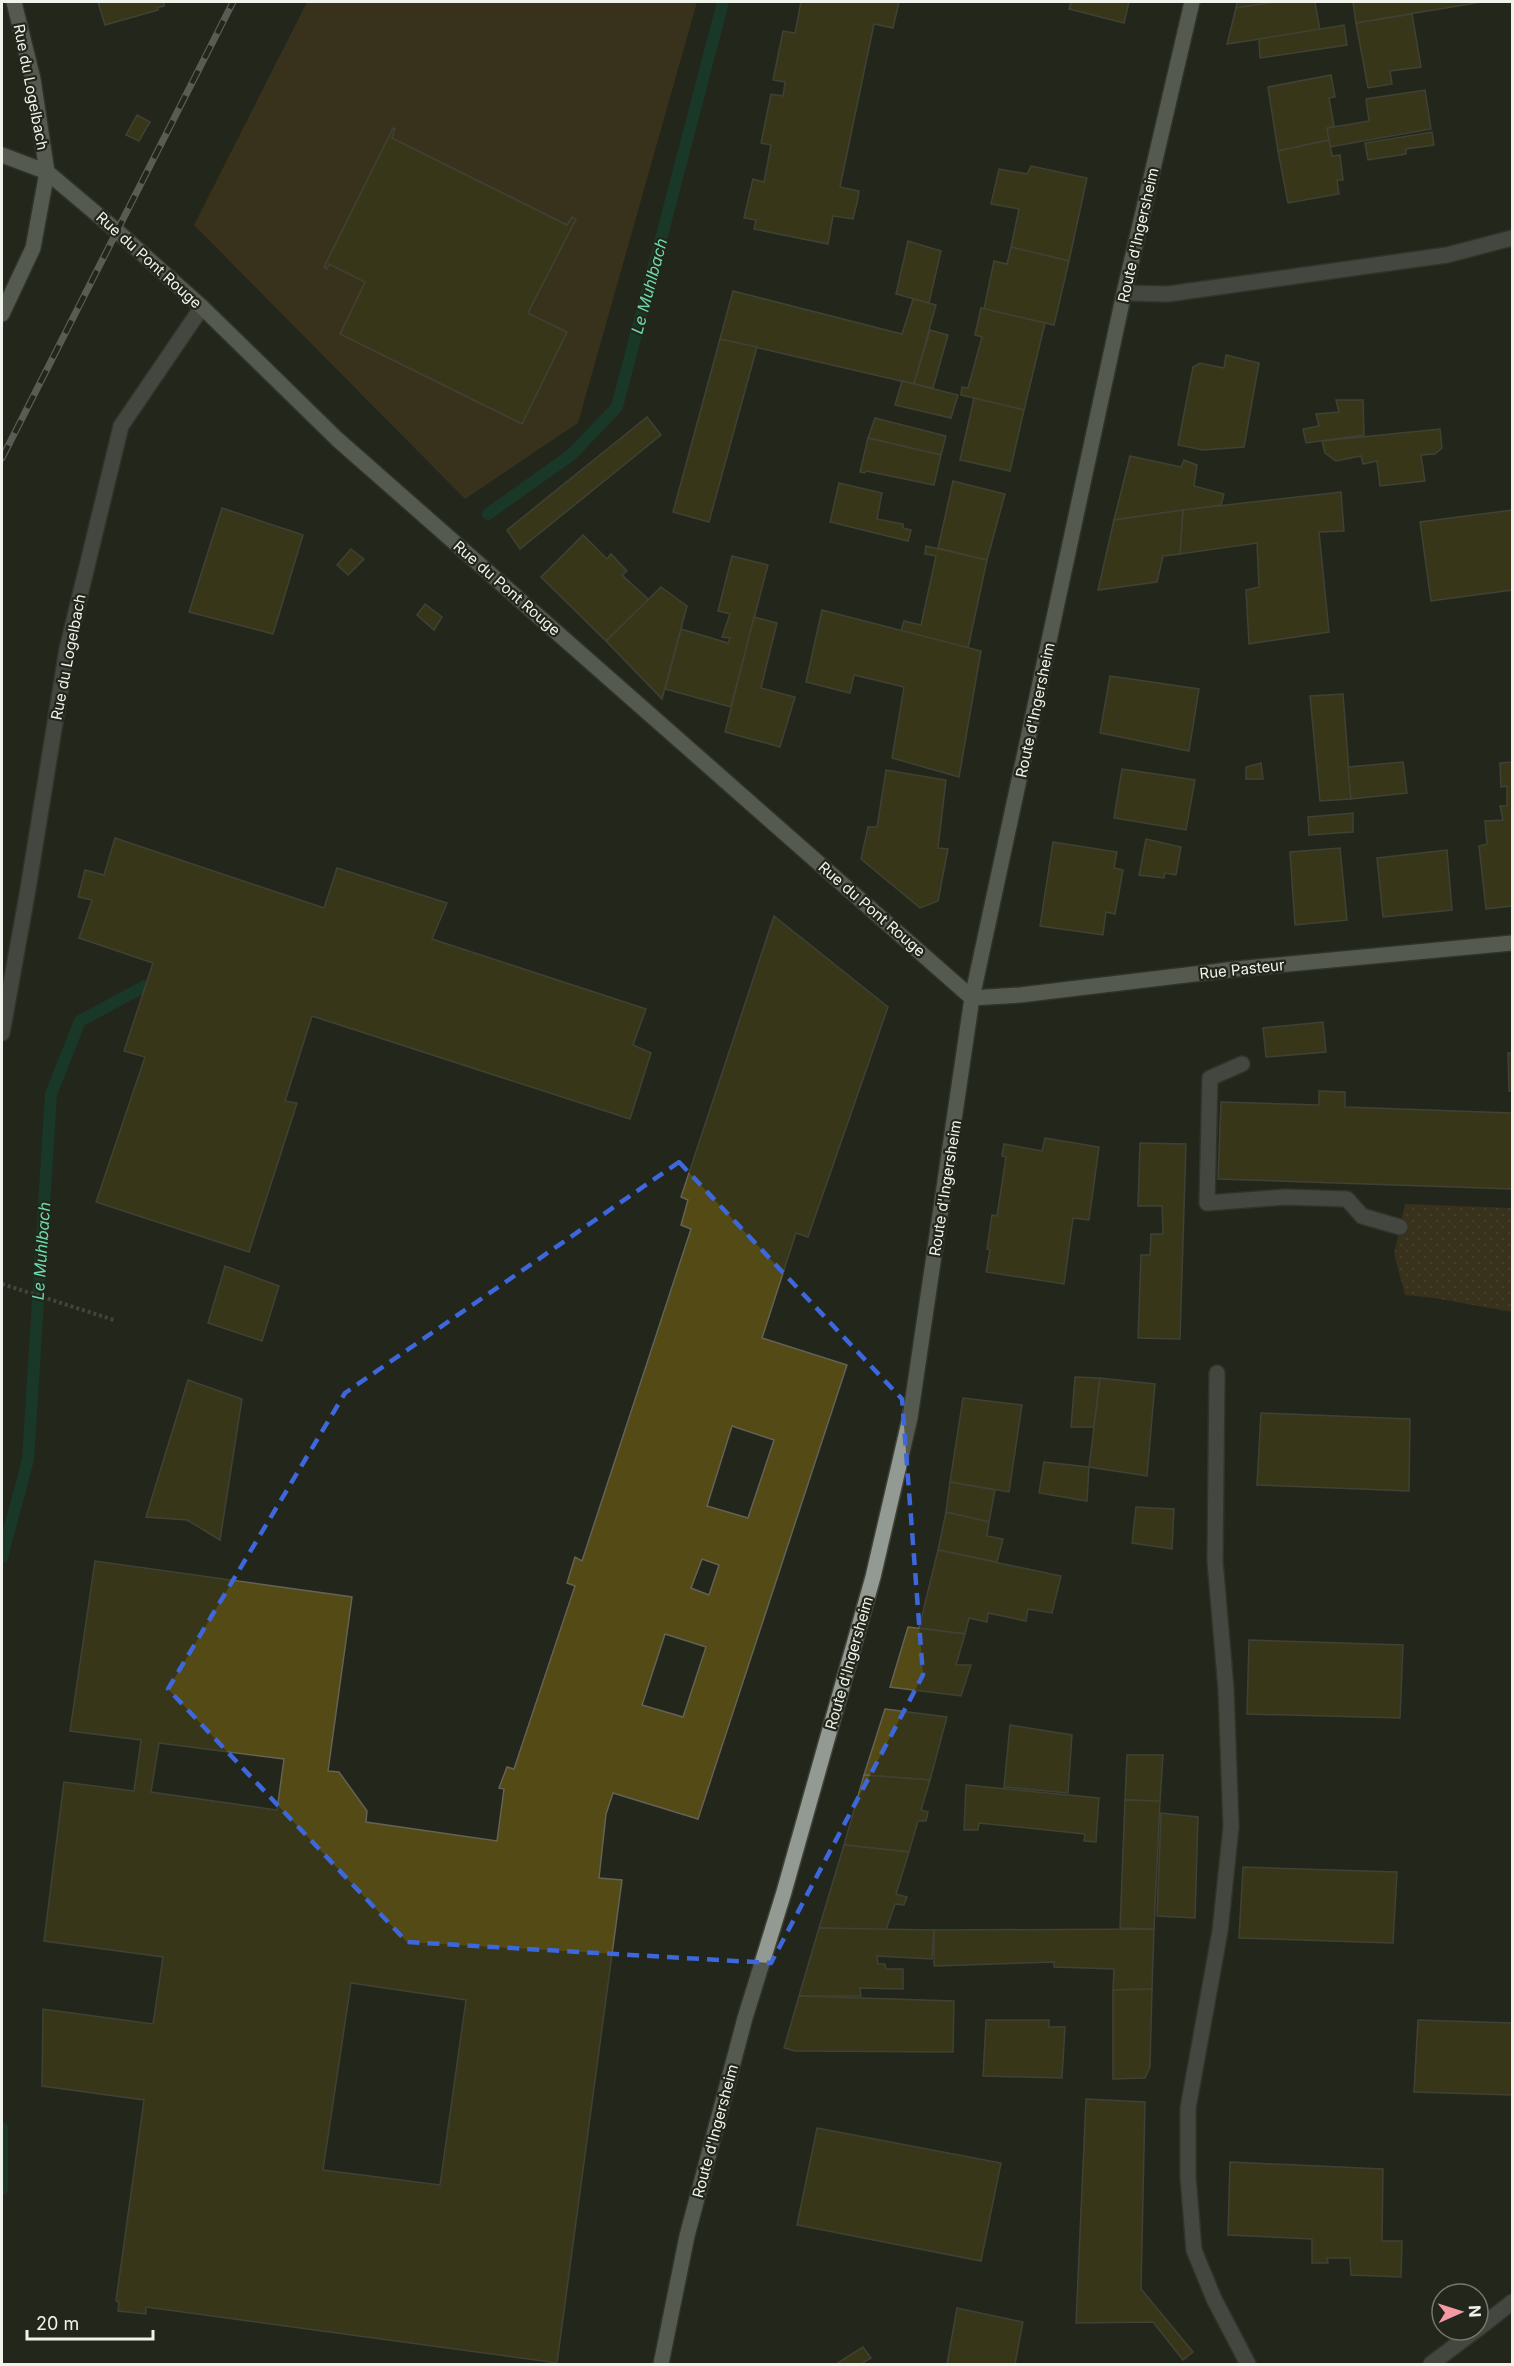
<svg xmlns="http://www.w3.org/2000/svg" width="1514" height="2366" viewBox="0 0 1514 2366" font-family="Inter,sans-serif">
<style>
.grass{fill:#533e1c}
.park{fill:url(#park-dots)}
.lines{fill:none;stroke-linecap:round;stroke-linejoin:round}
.stream{stroke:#0f4e38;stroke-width:12}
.building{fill:#534a15;stroke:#646256;stroke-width:1.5;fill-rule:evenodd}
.lane-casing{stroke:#404338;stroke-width:18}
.street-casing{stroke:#404338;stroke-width:18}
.secondary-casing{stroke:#404338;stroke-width:18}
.path{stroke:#696c63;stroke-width:4;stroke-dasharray:3 3;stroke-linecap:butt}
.lane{stroke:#6b6f6b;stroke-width:15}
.street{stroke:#6b6f6b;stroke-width:15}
.secondary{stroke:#939a93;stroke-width:15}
.rail-casing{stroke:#9a9d95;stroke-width:7}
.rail{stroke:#23261b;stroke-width:4.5;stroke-dasharray:14;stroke-linecap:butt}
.marked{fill:none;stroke:#3d67db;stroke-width:4.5;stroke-dasharray:12 8;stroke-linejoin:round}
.labels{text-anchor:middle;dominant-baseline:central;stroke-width:4.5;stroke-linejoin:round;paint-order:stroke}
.street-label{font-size:15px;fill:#f0f3ec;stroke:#23261b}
.water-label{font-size:16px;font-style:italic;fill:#6ddaae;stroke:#23261b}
</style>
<defs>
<pattern id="park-dots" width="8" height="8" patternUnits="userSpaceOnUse" patternTransform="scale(1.5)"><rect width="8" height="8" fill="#533e1c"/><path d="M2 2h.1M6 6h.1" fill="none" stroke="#6c5a3d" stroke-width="1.8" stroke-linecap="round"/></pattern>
</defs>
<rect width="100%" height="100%" fill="#23261b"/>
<path class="grass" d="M307,2H697L578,423L465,499L194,225Z"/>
<path class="park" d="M1405,1204L1512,1208V1312L1434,1298L1405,1295L1394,1254Z"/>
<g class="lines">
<g class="stream">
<path d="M488,514L571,455L617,407L723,2"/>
<path d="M2,1557L28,1460L51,1094L80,1021L145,986"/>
<path d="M2,2128V2189"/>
</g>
</g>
<g class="building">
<path d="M98,2H164V6L157,8L158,10L105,25Z"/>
<path d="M801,2H899L893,28L874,24L840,187L859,191L857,203L853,219L833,216L828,244L754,229L756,220L744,218L753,179L764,182L771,145L761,143L771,94L783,96L785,82L773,80L783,31L795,33Z"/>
<path d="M1071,2H1129L1124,23L1069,9Z"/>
<path d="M1237,2H1275L1236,8Z"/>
<path d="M1275,2H1315L1320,30L1227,44L1236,8Z"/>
<path d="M1353,2H1482L1356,23Z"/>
<path d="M1412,14L1421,67L1390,71L1392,84L1368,88L1356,23Z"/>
<path d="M1344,25L1347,45L1260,58L1259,39Z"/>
<path d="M1331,75L1335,97L1329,98L1334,126L1327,128L1329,140L1278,151L1268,87Z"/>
<path d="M1425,90L1431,129L1330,147L1327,128L1369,121L1366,99Z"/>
<path d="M137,115L150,122L139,141L126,135Z"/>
<path d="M393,128L395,129L392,138L567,225L572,217L576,219L528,313L567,332L522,424L340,334L365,282L329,264L327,269L324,267Z"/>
<path d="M1432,132L1434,145L1406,149V154L1368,160L1365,143Z"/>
<path d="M1329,140L1332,156L1340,155L1343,180H1337L1339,194L1288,203L1278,151Z"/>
<path d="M1031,166L1087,178L1069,261L1011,247L1019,209L991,204L999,169L1027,174Z"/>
<path d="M908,241L941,251L929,303L896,294Z"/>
<path d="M1011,247L1069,261L1054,325L984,309L994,261L1007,264Z"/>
<path d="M733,291L902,334L913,299L936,305L914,384L720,339Z"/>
<path d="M981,308L1045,323L1024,410L961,395L962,387L968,388L982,337L975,335Z"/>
<path d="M930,330L948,335L933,388L914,384Z"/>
<path d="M720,339L757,347L709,522L673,512Z"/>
<path d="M1226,355L1259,363L1244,447L1203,450L1178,445L1193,367L1200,363L1224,368Z"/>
<path d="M902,381L958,395L951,418L895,405Z"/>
<path d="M974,398L1024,410L1010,471L960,460Z"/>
<path d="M1336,400H1363L1364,435L1306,443L1303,429L1319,426L1316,414L1339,412Z"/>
<path d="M647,417L661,435L520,549L507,530Z"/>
<path d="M875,418L946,436L941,455L868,438Z"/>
<path d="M1440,429L1442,448L1435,454L1421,455L1425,481L1380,486L1377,461L1363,464L1361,456L1336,461L1325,453L1322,441Z"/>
<path d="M868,438L941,455L934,485L866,471L865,473L860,472Z"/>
<path d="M1130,456L1181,467L1184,460L1197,465L1194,486L1224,494L1221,505L1114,520Z"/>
<path d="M953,481L1005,494L987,560L938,548Z"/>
<path d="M839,483L882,493L877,519L903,524V528L911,530L908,541L830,522Z"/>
<path d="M1341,492L1344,531L1319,532L1329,632L1249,644L1246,590L1259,587L1257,543L1180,554L1183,510Z"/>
<path d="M222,508L303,535L273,634L189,612Z"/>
<path d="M1183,510L1180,554L1163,556L1157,582L1098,590L1114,520Z"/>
<path d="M1512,510V590L1431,601L1420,522Z"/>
<path d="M583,535L607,559L611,554L627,571L622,575L649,600L606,641L541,577Z"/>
<path d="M926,546L987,560L968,648L901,631L904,621L921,625L936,556L925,554Z"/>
<path d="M351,549L364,559L348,575L337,565Z"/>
<path d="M732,556L768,565L731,707L665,689L681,629L728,643L730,638L722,637L730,614L718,611Z"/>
<path d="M661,587L687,606L662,699L606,641Z"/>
<path d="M425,604L442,617L434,630L417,615Z"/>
<path d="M822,610L981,651L959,777L892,758L904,687L854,675L850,693L806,682Z"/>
<path d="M754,617L777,623L761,688L795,697L780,747L725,732Z"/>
<path d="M1110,676L1199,689L1189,751L1100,733Z"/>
<path d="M1343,694L1351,799L1320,801L1310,696Z"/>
<path d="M1403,762L1407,793L1351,799L1348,767Z"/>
<path d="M1512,762V906L1486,909L1479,846L1487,844L1485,821L1503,820L1500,806H1507V786L1501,787L1500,763Z"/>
<path d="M1261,763L1263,779H1246V767Z"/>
<path d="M1122,769L1195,780L1186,830L1114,818Z"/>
<path d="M886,770L946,780L938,848L948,849L938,901L920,908L861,859L868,827H877Z"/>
<path d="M1353,813V832L1309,835L1308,817Z"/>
<path d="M115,838L324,908L337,868L447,903L432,939L646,1009L633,1045L651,1053L630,1119L312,1016L285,1101L297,1103L249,1252L96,1202L145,1057L124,1051L153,963L79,938L92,900L78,897L85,870L104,875Z"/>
<path d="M1146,839L1181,847L1176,875L1165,873L1164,878L1139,875Z"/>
<path d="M1053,842L1117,852L1114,868L1123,870L1115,914L1106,912L1103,935L1040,926Z"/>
<path d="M1340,848L1347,920L1295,925L1290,852Z"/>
<path d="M1447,850L1452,910L1383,917L1377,858Z"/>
<path d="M774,916L888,1007L808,1237L796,1233L762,1338L847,1365L698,1819L613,1793L606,1814L599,1878L622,1880L557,2363L146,2307V2314L118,2311L119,2302L116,2301L144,2100L42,2086L43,2009L153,2024L163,1957L44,1941L64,1782L134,1791L141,1740L70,1731L95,1561L352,1597L328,1771L339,1772L367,1811L366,1822L497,1841L504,1789L499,1788L507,1767L514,1769L575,1586L567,1583L575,1557L582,1561L691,1229L681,1225L688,1200L681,1197ZM732,1426L774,1440L748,1518L707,1506ZM702,1559L719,1565L709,1595L691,1588ZM665,1634L706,1647L683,1717L642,1705ZM159,1743L284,1759L277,1810L151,1792ZM351,1983L466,2000L440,2185L323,2170Z"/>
<path d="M1323,1022L1326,1052L1266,1057L1263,1028Z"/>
<path d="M1508,1053H1512V1091H1509Z"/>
<path d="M1319,1091L1345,1092V1107L1512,1113V1189L1218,1179L1221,1102L1319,1105Z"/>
<path d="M1045,1138L1099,1147L1089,1220L1073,1218L1064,1284L986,1272L990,1250L987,1249L992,1215L997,1216L1006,1157L1002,1156L1004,1144L1042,1151Z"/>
<path d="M1140,1143L1186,1144L1180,1339L1138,1338L1141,1255H1150L1151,1234H1163L1162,1206H1138Z"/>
<path d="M225,1266L279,1286L262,1341L208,1323Z"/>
<path d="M1075,1377L1100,1378L1094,1427H1071Z"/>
<path d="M1100,1378L1155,1384L1147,1476L1089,1467Z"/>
<path d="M188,1380L242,1399L220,1540L187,1520L146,1517Z"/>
<path d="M963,1398L1022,1405L1009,1492L950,1482Z"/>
<path d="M1261,1413L1410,1419L1409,1491L1257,1485Z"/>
<path d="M1044,1462L1089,1467L1087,1501L1039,1493Z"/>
<path d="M950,1482L995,1490L989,1522L946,1512Z"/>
<path d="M1136,1507L1174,1509L1172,1549L1132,1543Z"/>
<path d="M946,1512L989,1522L987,1536L1003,1539L997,1562L938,1550Z"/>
<path d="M938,1550L1061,1576L1052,1613L1028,1609L1026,1621L988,1613L987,1622L969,1618L965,1634L919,1628Z"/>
<path d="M908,1627L965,1634L956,1665H971L961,1696L890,1687Z"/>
<path d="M1249,1640L1403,1645L1400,1718L1247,1714Z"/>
<path d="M885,1709L947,1717L930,1780L864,1775Z"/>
<path d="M1010,1725L1072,1735L1068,1793L1004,1787Z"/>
<path d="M1127,1755H1163L1160,1801L1125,1800Z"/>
<path d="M864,1775L930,1780L921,1810L928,1812L926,1821H918L909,1852L844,1845Z"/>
<path d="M966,1785L1099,1798L1096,1842L1084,1841L1085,1834L979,1823L978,1830H964Z"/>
<path d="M1125,1800L1160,1801L1154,1929L1120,1928Z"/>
<path d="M1161,1813L1198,1817L1195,1918L1157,1916Z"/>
<path d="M844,1845L909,1852L896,1894L907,1897L904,1905L895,1904L886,1930L819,1928Z"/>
<path d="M1243,1867L1397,1872L1393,1943L1239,1938Z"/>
<path d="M819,1928L934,1930L932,1959L877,1956L878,1964H885L886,1969H903V1989L860,1988L861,1996H799Z"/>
<path d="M1154,1929L1152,1989L1113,1990L1114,1969L1054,1967V1962L934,1966V1930Z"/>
<path d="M1152,1989L1150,2067L1145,2078L1113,2079V1990Z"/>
<path d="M799,1996L954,2001L953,2052L795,2051L784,2048Z"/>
<path d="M986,2020H1049V2027H1065L1062,2078L983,2076Z"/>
<path d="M1418,2020L1512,2023V2095L1414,2092Z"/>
<path d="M1086,2099L1145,2102L1141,2289L1193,2352L1183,2360L1153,2322L1076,2323Z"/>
<path d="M817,2128L1001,2163L981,2261L797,2225Z"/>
<path d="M1230,2162L1383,2169L1382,2241H1402L1401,2277L1351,2275L1350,2258H1327L1328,2263H1312V2239L1228,2235Z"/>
<path d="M957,2308L1023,2322L1015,2364H947Z"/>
<path d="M863,2347L871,2358L861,2364H836Z"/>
</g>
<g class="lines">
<defs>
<g id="lane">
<path d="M1124,293L1168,294L1447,255L1512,238"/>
<path d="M1242,1064L1210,1078L1207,1203L1285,1197L1347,1199L1362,1216L1400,1227"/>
<path d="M1217,1373L1215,1561L1226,1689L1231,1827L1220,1931L1188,2108V2177L1194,2250L1214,2299L1248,2364"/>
</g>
<g id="street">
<path d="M2,1033L27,895L67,649L121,426L202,307"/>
<path d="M1478,2329L1512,2302"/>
<path d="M1431,2364L1476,2330"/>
</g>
<g id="secondary">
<path d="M2,155L47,172L117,231L202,307L337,439L972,998"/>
<path d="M2,314L33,248L47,172L33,79L14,2"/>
<path d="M972,998L1020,995L1236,969L1512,943"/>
<path d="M661,2364L687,2236L745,2018L784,1892L873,1577L910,1418L972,998L1124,293L1192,2"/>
</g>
</defs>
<use href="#lane" class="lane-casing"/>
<use href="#street" class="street-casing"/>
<use href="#secondary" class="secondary-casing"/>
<path class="path" d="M2,1284L114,1320"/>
<use href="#lane" class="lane"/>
<use href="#street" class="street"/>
<use href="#secondary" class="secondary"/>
<defs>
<path id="rail" d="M2,458L233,2"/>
</defs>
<use href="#rail" class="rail-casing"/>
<use href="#rail" class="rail"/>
</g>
<path d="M0 0H1514V2366H0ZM679,1162L902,1399L923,1675L771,1963L407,1942L168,1689L345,1393Z" fill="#23261b" fill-opacity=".55" fill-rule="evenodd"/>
<path class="marked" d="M679,1162L902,1399L923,1675L771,1963L407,1942L168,1689L345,1393Z"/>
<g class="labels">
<g class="street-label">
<text transform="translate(31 87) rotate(79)">Rue du Logelbach</text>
<text transform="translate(1138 235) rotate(-77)">Route d'Ingersheim</text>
<text transform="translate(149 260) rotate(42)">Rue du Pont Rouge</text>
<text transform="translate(507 588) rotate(41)">Rue du Pont Rouge</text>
<text transform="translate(68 657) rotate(-79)">Rue du Logelbach</text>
<text transform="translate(1035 710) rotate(-78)">Route d'Ingersheim</text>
<text transform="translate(872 909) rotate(41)">Rue du Pont Rouge</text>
<text transform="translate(1242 969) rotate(-6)">Rue Pasteur</text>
<text transform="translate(945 1188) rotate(-81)">Route d'Ingersheim</text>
<text transform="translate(849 1663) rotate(-74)">Route d'Ingersheim</text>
<text transform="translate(715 2131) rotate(-75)">Route d'Ingersheim</text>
</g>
<g class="water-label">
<text transform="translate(649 286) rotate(-75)">Le Muhlbach</text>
<text transform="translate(41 1251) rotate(-86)">Le Muhlbach</text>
</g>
</g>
<rect width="1514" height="2366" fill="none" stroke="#f0f3ec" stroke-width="6"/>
<g transform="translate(1460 2312) rotate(87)"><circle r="28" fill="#23261b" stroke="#75786f" stroke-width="1.5"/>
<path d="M0-4.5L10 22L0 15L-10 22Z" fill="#f49aa5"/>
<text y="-9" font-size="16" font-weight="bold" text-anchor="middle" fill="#f0f3ec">N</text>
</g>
<path d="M27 2330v9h126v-9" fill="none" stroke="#f0f3ec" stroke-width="3"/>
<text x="36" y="2330" font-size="18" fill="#f0f3ec" stroke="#23261b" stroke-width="4.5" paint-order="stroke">20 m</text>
</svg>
